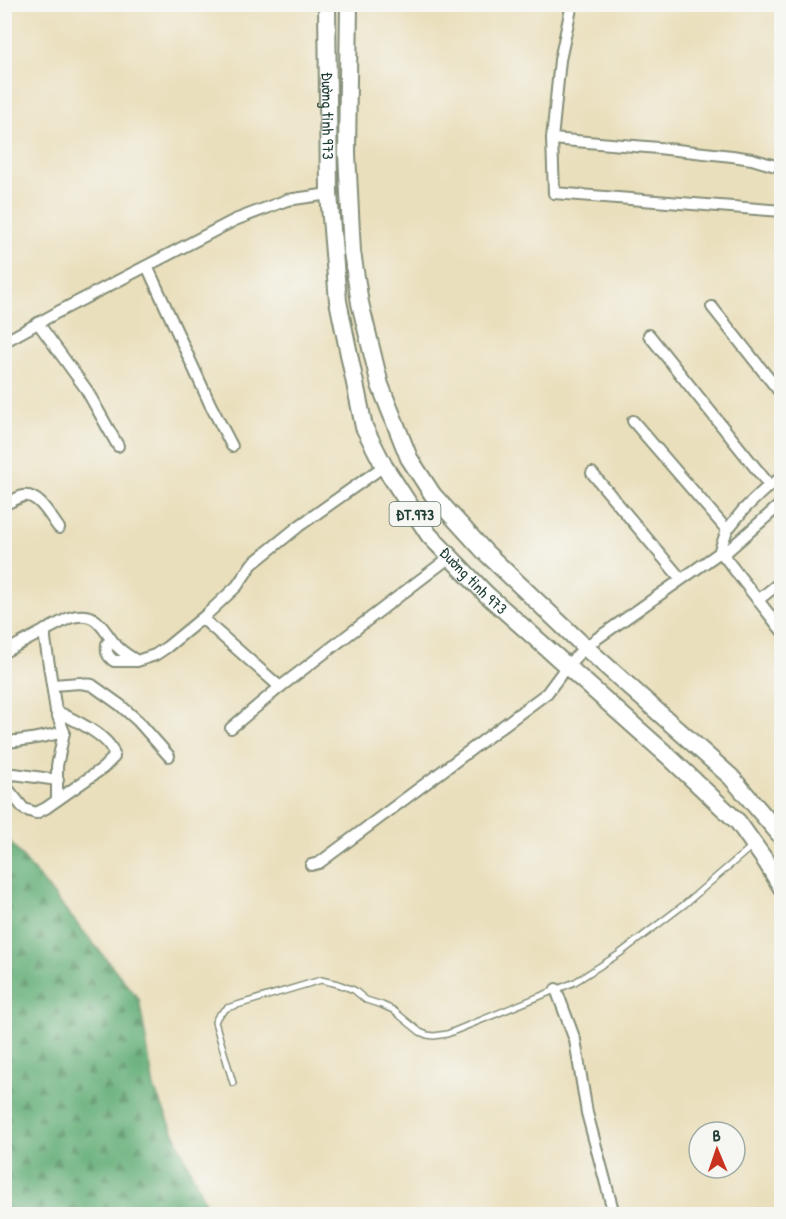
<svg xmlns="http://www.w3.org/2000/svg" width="786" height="1219" viewBox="0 0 786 1219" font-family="'Patrick Hand',sans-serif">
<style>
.forest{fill:url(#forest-firs);stroke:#427656;stroke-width:1.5}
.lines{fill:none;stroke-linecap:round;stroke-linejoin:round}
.lane-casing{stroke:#848e78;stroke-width:8}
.street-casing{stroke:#848e78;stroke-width:14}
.primary-casing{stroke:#848e78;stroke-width:20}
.lane{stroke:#fff;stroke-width:5}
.street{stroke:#fff;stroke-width:10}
.primary{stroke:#fff;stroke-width:16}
.labels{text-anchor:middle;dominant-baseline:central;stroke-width:4.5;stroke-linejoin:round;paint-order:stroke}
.shield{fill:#f6f6f2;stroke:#60746d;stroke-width:1.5}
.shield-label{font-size:15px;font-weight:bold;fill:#1f3d34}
.street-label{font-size:16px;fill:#1f3d34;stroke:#f6f6f2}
</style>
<defs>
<pattern id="forest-firs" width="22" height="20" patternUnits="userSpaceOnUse" patternTransform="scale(1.5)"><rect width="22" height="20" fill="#64ae77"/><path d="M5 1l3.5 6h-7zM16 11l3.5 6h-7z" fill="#528f62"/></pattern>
</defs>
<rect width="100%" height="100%" fill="#f6f6f2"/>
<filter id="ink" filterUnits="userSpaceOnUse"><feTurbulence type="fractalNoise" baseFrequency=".0167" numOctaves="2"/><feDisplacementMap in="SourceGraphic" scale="12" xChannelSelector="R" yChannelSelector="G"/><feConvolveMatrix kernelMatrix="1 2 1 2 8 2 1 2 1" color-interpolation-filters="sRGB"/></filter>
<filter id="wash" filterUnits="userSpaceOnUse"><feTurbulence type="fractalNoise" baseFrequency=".008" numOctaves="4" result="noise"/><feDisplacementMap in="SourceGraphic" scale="24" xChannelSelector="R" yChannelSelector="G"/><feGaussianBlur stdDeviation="1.35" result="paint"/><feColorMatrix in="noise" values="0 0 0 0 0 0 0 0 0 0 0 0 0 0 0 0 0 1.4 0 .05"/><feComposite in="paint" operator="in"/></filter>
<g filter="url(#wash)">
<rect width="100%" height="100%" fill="#eadfbc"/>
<path class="forest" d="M5,836L139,999L154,1088L210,1214H5Z"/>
</g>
<g filter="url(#ink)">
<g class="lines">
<defs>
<path id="lane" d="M233,1083L215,1022L218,1016L227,1008L321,980L338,984L354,990L366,1000L382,1005L393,1010L420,1032L427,1035L434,1036L447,1034L575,982L619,954L685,904L751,847"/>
<g id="street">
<path d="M572,4L560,60L552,139L658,148L732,156L752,159L782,168"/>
<path d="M552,139L554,193L782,211"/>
<path d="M147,266L210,404L232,446"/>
<path d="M712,307L782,395"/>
<path d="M38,323L86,389L118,446"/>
<path d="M649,335L770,486"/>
<path d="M4,342L58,312L235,220L287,200L329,194"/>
<path d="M633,421L727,530"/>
<path d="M592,473L681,579"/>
<path d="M4,505C10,502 17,498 23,496C39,493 51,518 59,528"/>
<path d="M719,553L723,555L782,631"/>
<path d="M723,555L782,503"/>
<path d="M758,600L782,581"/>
<path d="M204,620L280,687"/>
<path d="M45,630V639L56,711L64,732L57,766V800"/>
<path d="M115,644H107C106,652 107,656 114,661H136"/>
<path d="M4,652L69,618C96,610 100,625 114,643C120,651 129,656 137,661L155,655L167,647L206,615L237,586L252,564L299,526L384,466"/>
<path d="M53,685L80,683L92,685L120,705L138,721L169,756"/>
<path d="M231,728L280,687L450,557"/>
<path d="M4,742C25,741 44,737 64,732"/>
<path d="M4,783L6,778L14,774L58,780"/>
<path d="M4,784L24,809L36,813L46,808L103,768L114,757C114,737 72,719 56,711"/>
<path d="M311,865L319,863L547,693L567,666L585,647L719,553L727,530L744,509L764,490L782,477"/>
<path d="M556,989L575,1040L587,1113L614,1214"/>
</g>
<g id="primary">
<path id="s1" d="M327,4L329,194L338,301L364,427L384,466L429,535L486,594L667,755L738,822L767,863L782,888"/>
<path d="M349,4L347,153L352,252L360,303L380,385L409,458L433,495L485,552L585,647L731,777L782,837"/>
</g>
</defs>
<use href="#lane" class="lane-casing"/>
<use href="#street" class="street-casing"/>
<use href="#primary" class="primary-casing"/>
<use href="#lane" class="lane"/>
<use href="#street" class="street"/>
<use href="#primary" class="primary"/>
</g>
</g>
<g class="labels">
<rect class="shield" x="389.5" y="502" width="51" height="24" rx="4.5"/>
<g class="shield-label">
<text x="415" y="514">ĐT.973</text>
</g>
<g class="street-label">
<text stroke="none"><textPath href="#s1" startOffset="112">Đường tỉnh 973</textPath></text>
<text stroke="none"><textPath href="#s1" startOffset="616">Đường tỉnh 973</textPath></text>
</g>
</g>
<rect width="786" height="1219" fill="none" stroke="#f6f6f2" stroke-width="24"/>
<g transform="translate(717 1150) rotate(358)"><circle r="28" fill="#f6f6f2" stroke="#a0aca6" stroke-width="1.5"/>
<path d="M0-4.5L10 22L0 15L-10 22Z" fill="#c8321e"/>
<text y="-9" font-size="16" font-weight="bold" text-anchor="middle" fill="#1f3d34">B</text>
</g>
</svg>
